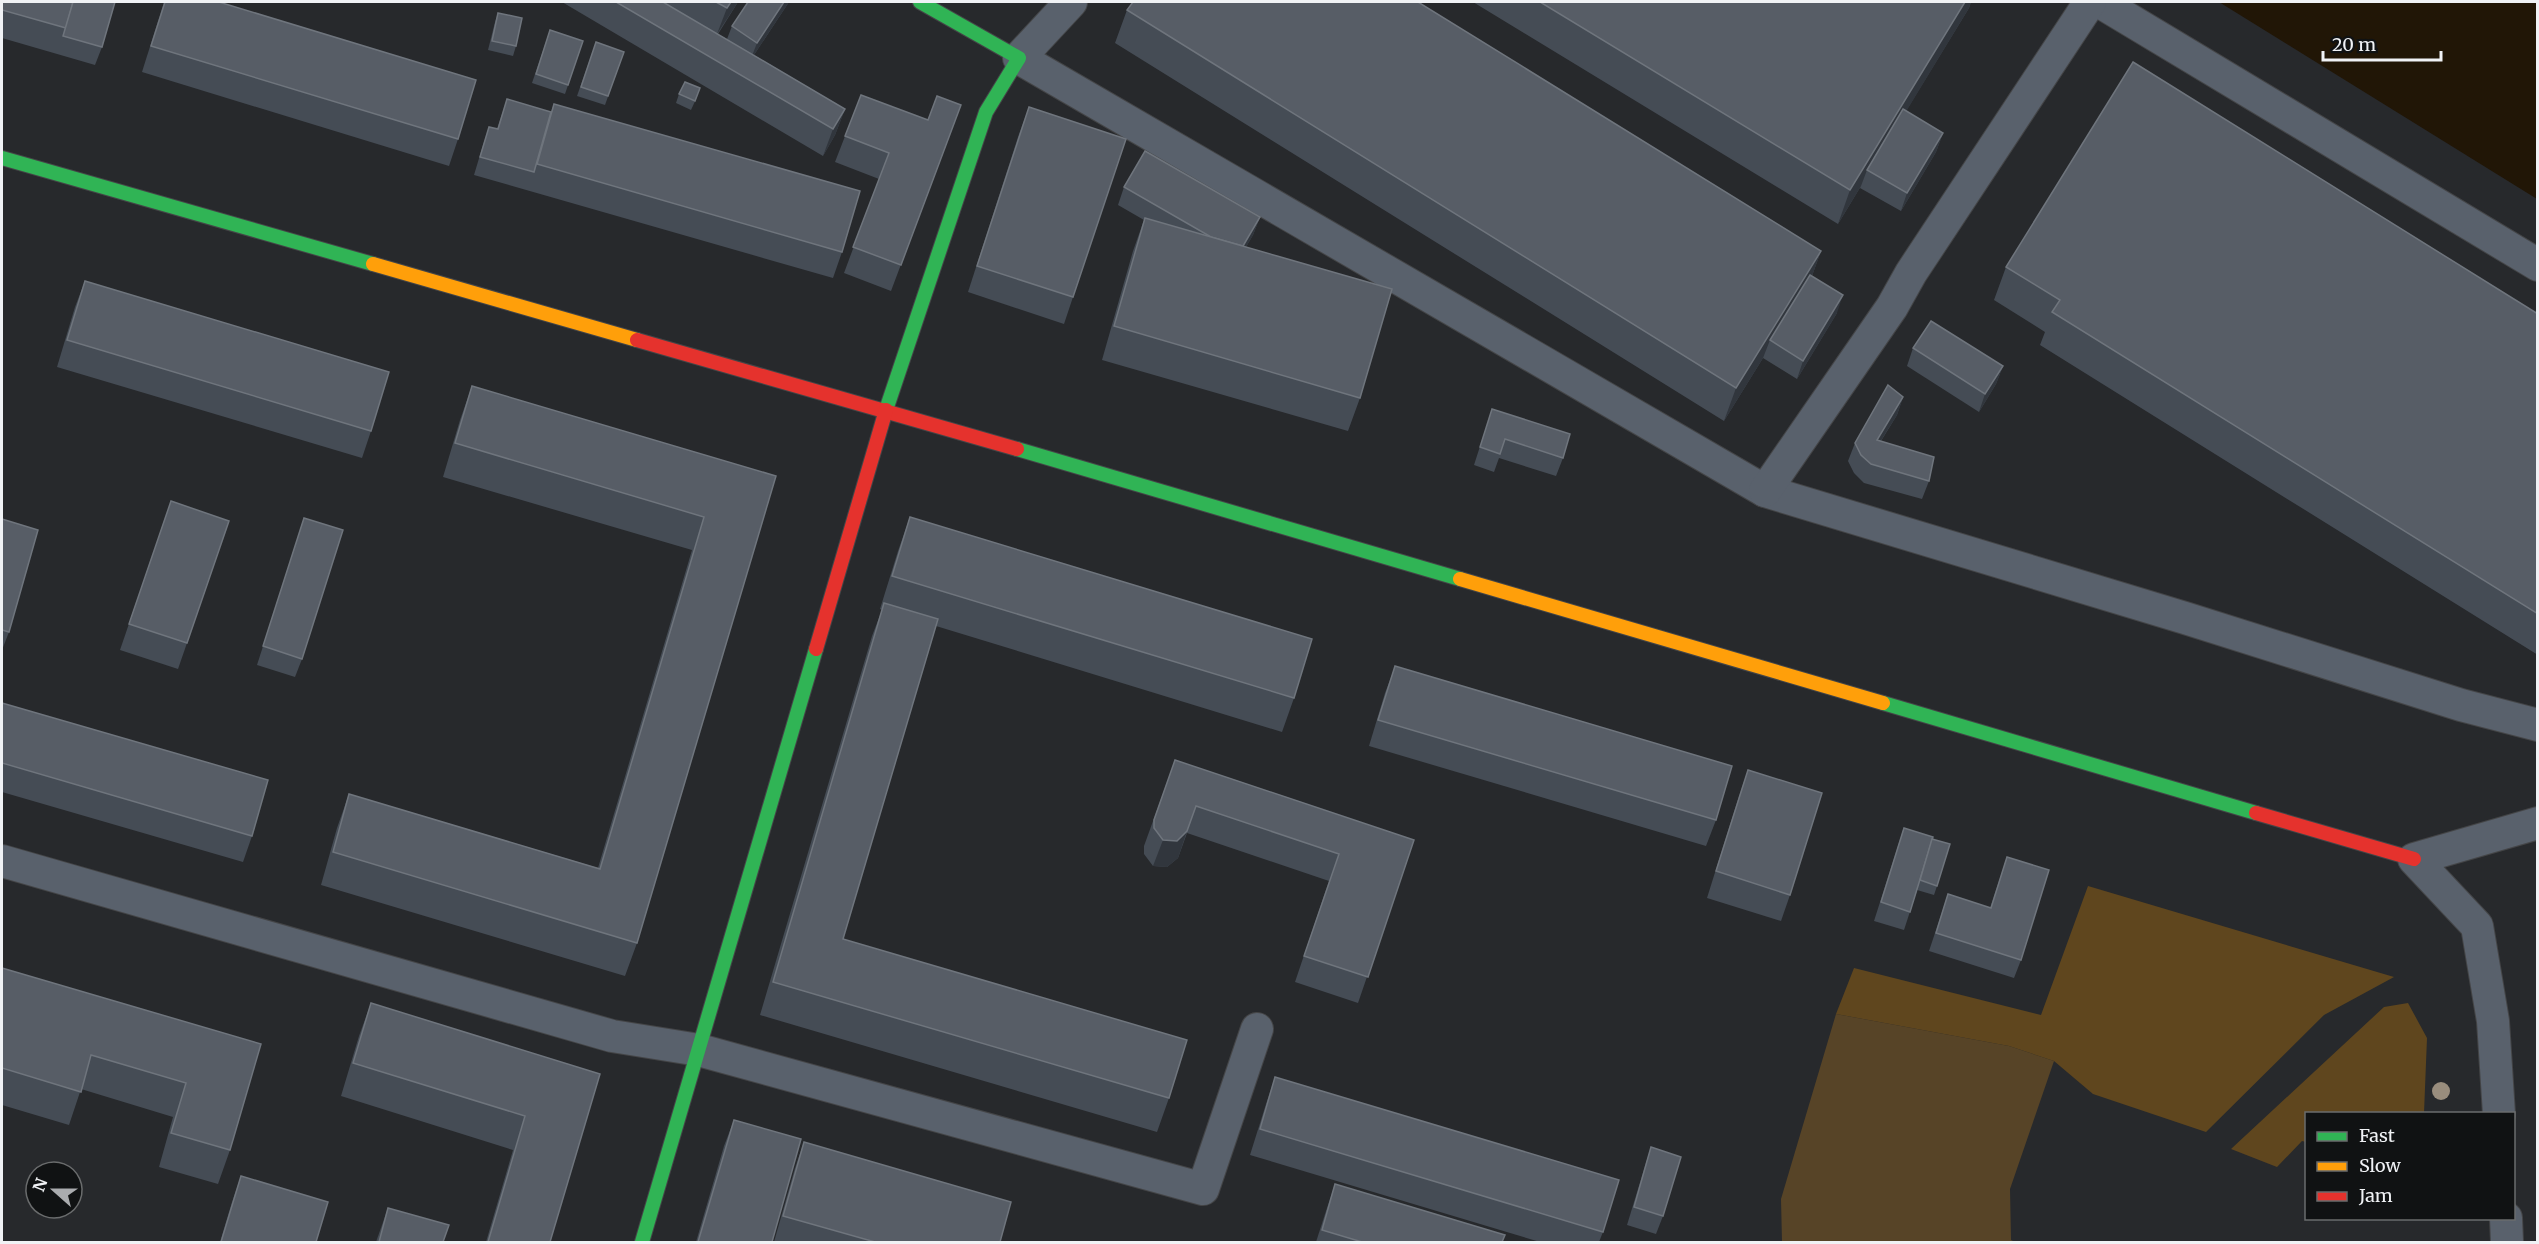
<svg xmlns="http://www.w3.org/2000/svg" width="2539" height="1244" viewBox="0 0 2539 1244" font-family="Merriweather,serif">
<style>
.green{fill:#574427}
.forest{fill:#5f461e}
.water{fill:#211606}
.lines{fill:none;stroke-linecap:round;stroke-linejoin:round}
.street-casing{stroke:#444547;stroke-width:34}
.fast-casing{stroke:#444547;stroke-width:16}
.slow-casing{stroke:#444547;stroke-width:16}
.jam-casing{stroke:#444547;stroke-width:16}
.street{stroke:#59616c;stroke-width:32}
.fast{stroke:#30b455;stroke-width:14}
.slow{stroke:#ff9f0a;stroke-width:14}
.jam{stroke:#e5322d;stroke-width:14}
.tree{fill:#998d7d}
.wall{fill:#454c55}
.shaded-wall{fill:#31363d}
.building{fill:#575d66;stroke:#6f757d;stroke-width:1.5}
</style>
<rect width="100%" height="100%" fill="#27292c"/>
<path class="green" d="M1836,1014L2009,1046L2054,1061L2010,1189L2011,1240L2015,1242H1782L1781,1199Z"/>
<g class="forest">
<path d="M2088,886L2394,977L2324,1015L2206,1132L2093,1094L2054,1061L2009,1046L1836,1014L1854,968L2041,1015Z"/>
<path d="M2408,1003L2427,1038L2424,1113L2306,1114V1142L2302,1141L2277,1167L2231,1149L2384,1007Z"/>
</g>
<path class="water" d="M2219,2H2537V199Z"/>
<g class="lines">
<defs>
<g id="street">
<path d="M1071,2L1019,58L1765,491L2185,618L2461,705L2538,725"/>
<path d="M2100,2L2538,265"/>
<path d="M1765,491L1892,307L1911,273L2090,2"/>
<path d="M2,861L612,1036L699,1050L1203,1189L1257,1029"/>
<path d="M2499,1114L2493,1021L2477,926L2414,859L2538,823"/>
<path d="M2506,1218L2507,1242"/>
</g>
<g id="fast">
<path d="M2,158L373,264"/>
<path d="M886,410L986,112L1019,58L920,2"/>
<path d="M1017,449L1460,579"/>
<path d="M1883,703L2256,813"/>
<path d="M642,1242L816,649"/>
</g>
<g id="slow">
<path d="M373,264L637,340"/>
<path d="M1460,579L1883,703"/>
</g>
<g id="jam">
<path d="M637,340L1017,449"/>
<path d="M816,649L886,410"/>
<path d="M2256,813L2414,859"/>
</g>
</defs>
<use href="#street" class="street-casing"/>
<use href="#fast" class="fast-casing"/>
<use href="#slow" class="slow-casing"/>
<use href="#jam" class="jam-casing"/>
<use href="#street" class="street"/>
<use href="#fast" class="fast"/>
<use href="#slow" class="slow"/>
<use href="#jam" class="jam"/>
</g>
<circle class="tree" cx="2441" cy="1091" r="9"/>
<g class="wall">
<path d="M2,2H115L102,47L95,65L2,38Z"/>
<path d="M164,2L458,139L449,166L142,72Z"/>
<path d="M562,2H738L718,34L727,39L732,26L789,2L754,55L845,109L835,135L823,156Z"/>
<path d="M1473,2H1971L1969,8L1906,111L1943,133L1936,152L1901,211L1860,188L1861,186L1838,224Z"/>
<path d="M1127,10L1821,251L1812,276L1837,313L1797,379L1763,358L1724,421L1115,43Z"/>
<path d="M498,13L516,46L513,56L488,50L495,22Z"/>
<path d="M550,30L583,41L565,94L532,83Z"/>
<path d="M596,42L624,52L605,105L577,96Z"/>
<path d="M679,94L697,97L691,110L676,103Z"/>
<path d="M861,95L928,120L961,105L891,291L844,273L879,179L835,162Z"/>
<path d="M507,99L551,112L554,104L842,252L833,278L474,175L483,145L489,127L497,129Z"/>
<path d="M1029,107L1073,297L1064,324L968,292L1019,134Z"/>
<path d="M1124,187L1260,217L1253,235L1246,247L1360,398L1348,431L1102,360L1133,251L1144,220L1118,205Z"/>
<path d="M2006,267L2538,314V655L2040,345L2045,332L1994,300Z"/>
<path d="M85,281L371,431L362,458L57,367L75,307Z"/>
<path d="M1913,348L2003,366L1996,384L1979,412L1907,366Z"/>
<path d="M472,386L776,476L637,943L625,976L321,885L337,828L349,794L598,868L692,550L443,477L460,420Z"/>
<path d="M1903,397L1897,415L1881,441L1929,481L1922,499L1864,483L1854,473L1848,461L1855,443Z"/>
<path d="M1492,409L1563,458L1556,476L1499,458L1494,472L1474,465Z"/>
<path d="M171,501L187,643L178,669L120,650Z"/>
<path d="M910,517L1294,698L1282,732L936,626L843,939L1169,1098L1157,1132L760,1015L872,636L882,610L880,609L898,551Z"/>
<path d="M304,518L302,659L295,677L257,665Z"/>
<path d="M2,519L9,632L2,650Z"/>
<path d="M1395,667L1716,820L1706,846L1369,746L1385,693Z"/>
<path d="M2,703L252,836L243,862L2,792Z"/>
<path d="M1175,760L1414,840L1358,1003L1295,982L1329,881L1187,833L1178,858L1167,867L1153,866L1144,854V846Z"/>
<path d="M1748,770L1790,895L1781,921L1707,898L1739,796Z"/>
<path d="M1903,830L1932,839L1937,886L1934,895L1917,890L1904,930L1874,921Z"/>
<path d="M2007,857L2021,960L2014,978L1929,951L1948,894L1990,908Z"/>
<path d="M2,968L261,1044L230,1150L218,1184L159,1167L173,1117L81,1089L69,1125L2,1105Z"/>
<path d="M371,1003L600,1074L550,1242H486L513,1150L341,1096L359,1036Z"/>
<path d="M1275,1077L1603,1232L1599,1242H1540L1250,1155L1266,1104Z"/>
<path d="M734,1120L772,1242H696L724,1146Z"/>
<path d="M804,1142L1000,1242H774L795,1168Z"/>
<path d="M1651,1147L1663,1216L1656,1234L1627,1225L1645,1166Z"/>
<path d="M241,1176L316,1242H220L232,1202Z"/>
<path d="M1335,1184L1502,1242H1316L1326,1211Z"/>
<path d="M388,1208L443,1242H376Z"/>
</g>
<g class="shaded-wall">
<path d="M731,2H738L717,34L727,8Z"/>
<path d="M784,2H789L750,61L757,43Z"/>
<path d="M1965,2H1971L1969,8L1870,171L1867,170L1861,186L1838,224L1850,190Z"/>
<path d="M845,109L835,135L823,156L833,129Z"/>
<path d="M1943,133L1936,152L1901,211L1907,193Z"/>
<path d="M1260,217L1253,235L1232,271L1239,253Z"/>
<path d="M1821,251L1809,284L1770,340L1763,358L1724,421L1736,388Z"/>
<path d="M1843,295L1837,313L1797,379L1803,361Z"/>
<path d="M2003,366L1996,384L1979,412L1985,394Z"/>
<path d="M1903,397L1897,415L1870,458L1877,440Z"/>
<path d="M1187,831L1178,858L1167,867L1153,866L1163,840Z"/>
</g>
<g class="building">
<path d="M2,2H73L66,28L2,10Z"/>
<path d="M73,2H115L102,47L63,36Z"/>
<path d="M165,2H219L476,80L458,139L151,46Z"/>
<path d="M616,2H663L845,109L833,129Z"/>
<path d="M716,2H731L727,8Z"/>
<path d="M748,2H784L757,43L732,26Z"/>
<path d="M1133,2H1418L1821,251L1736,388L1127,10Z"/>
<path d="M1540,2H1965L1850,190Z"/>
<path d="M498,13L522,18L516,46L492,41Z"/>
<path d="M550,30L583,41L568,85L536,74Z"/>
<path d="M596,42L624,52L608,96L581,87Z"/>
<path d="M2133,62L2538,314V614L2052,312L2060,300L2006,267Z"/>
<path d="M685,82L700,88L695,101L679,94Z"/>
<path d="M861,95L928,120L937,96L961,105L901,265L853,247L889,153L845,136Z"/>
<path d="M507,99L551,112L534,172L480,157L489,127L498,129Z"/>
<path d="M554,104L860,191L842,252L537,164Z"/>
<path d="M1029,107L1126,139L1073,297L977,266Z"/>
<path d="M1903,109L1943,133L1907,193L1867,170Z"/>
<path d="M1145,151L1260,217L1243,246L1211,237L1124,187Z"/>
<path d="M1145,218L1392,289L1360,398L1114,326Z"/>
<path d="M1810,275L1843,295L1803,361L1770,340Z"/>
<path d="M85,281L389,372L371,431L67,340Z"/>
<path d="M1931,321L2003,366L1985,394L1913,348Z"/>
<path d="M1888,385L1903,397L1877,440L1934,457L1929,481L1871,464L1861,455L1855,443Z"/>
<path d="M472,386L776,476L637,943L333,852L349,794L600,869L704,517L455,443Z"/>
<path d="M1492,409L1570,434L1563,458L1505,439L1500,454L1480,447Z"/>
<path d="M171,501L229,521L187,643L129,624Z"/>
<path d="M910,517L1312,639L1294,698L892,576Z"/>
<path d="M304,518L343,530L302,659L263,646Z"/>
<path d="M2,519L38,530L9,632L2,630Z"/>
<path d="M884,603L938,619L843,939L1187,1040L1169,1098L773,982Z"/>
<path d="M1395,666L1732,766L1716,820L1378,720Z"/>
<path d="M2,703L268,780L252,836L2,763Z"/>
<path d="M1175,760L1414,840L1368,977L1304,956L1339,854L1196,806L1187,831L1177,841L1163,840L1154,828V820Z"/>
<path d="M1748,770L1822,793L1790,895L1716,871Z"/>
<path d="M1904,828L1933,837L1910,912L1881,902Z"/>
<path d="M1932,839L1950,844L1937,886L1920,880Z"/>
<path d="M2007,857L2049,870L2021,960L1936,933L1948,894L1991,908Z"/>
<path d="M2,968L261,1044L230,1150L171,1133L186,1083L91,1055L81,1092L2,1068Z"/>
<path d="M371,1003L600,1074L550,1242H488L525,1116L353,1063Z"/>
<path d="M1275,1077L1619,1180L1603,1232L1260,1129Z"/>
<path d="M734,1120L801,1139L772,1242H698Z"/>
<path d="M804,1142L1011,1202L1000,1242H875L783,1216Z"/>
<path d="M1651,1147L1681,1157L1663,1216L1634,1207Z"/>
<path d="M241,1176L328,1202L316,1242H221Z"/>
<path d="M1335,1184L1505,1235L1502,1242H1362L1322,1230Z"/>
<path d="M388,1208L449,1225L443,1242H379Z"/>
</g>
<rect width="2539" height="1244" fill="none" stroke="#f0f2f5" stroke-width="6"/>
<rect x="2305" y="1112" width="210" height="108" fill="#101213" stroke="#6a6c6d" stroke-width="1.5"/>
<rect x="2317" y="1132" width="30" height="9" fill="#30b455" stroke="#6a6c6d" stroke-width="1.5"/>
<text x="2359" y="1142" font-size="18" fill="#f0f2f5">Fast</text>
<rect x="2317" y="1162" width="30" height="9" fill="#ff9f0a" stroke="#6a6c6d" stroke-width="1.5"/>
<text x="2359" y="1172" font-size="18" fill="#f0f2f5">Slow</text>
<rect x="2317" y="1192" width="30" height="9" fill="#e5322d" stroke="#6a6c6d" stroke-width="1.5"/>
<text x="2359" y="1202" font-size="18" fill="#f0f2f5">Jam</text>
<g transform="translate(54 1190) rotate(291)"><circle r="28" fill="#101213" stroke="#6a6c6d" stroke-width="1.5"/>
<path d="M0-4.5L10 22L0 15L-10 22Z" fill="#aaacaf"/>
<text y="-9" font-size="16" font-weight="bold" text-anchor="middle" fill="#f0f2f5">N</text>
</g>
<path d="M2323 51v9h118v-9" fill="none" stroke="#f0f2f5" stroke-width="3"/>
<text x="2332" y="51" font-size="18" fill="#f0f2f5" stroke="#101213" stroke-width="4.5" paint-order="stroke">20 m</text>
</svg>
